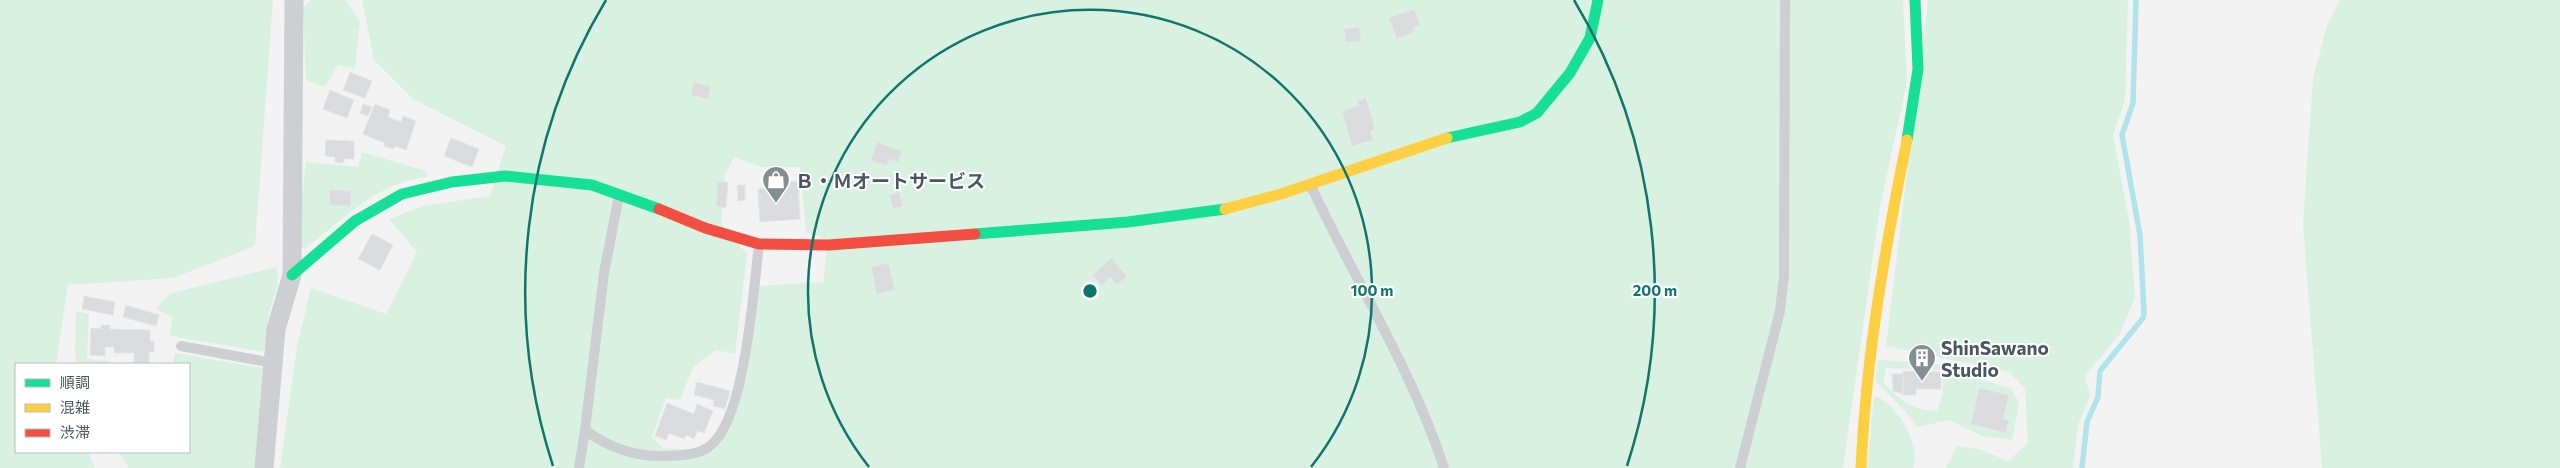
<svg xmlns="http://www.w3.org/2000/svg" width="2560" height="468" viewBox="0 0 2560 468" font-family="Commissioner,'Noto Sans JP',sans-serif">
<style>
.green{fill:#d9f1e1;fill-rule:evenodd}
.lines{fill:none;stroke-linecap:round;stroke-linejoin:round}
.stream{stroke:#afe4ed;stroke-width:5.5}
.building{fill:#d9dbdc;stroke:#e5e5e6}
.lane{stroke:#cdcfd2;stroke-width:10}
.street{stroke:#cdcfd2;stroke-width:19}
.fast{stroke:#16e098;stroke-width:11}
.slow{stroke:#ffcf43;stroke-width:11}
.jam{stroke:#f24e42;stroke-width:11}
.ring{fill:none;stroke:#0f766e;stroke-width:2.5}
.labels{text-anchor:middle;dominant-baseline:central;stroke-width:4;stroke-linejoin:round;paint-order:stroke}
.poi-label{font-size:19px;font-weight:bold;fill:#4a5760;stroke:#fff;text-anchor:start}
.centre{fill:#0f766e;stroke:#fff;stroke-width:2.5}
.ring-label{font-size:15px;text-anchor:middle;font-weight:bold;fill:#0f766e;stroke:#fff;stroke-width:4;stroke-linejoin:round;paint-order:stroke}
</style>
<rect width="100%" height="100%" fill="#f3f3f3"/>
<g class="green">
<path d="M0,0H273L255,246L173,278L68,285L56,364H16V452H88L95,468H0Z"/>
<path d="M311,0H345L360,21L355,68L338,65L325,87L306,80L303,8Z"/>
<path d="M362,0H1903L1907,82L1880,206L1843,468H280L297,347L311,288L386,314L417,252L389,219L423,206L490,196L506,146L413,99L374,60ZM734,157L761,167H800L806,232L828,241L823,282L759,286C752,344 750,404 713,451L663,448L652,437L666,398L680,400L693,367L716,350L735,354L747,254L721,224L725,175Z"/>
<path d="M1928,0H2128L2125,99L2113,136L2129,220L2135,298L2119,335L2085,376L2090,397L2078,425L2073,468H1946L1957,446L1979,449L2008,461L2028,443L2025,388L2009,372L1886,346Z"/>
<path d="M2340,0H2560V468H2322L2303,224L2313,78L2327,25Z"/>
<path d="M362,152L426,171L427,177C378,182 342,220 305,249L300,247L299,222L306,162L358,167Z"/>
<path d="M277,267L278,285L269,313L264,352L170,336L172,317L155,309L171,293Z"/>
<path d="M76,311L89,314L87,359L109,361L110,364H78L75,356Z"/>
<path d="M175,353L263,368L256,468H129L119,452H189V364H173Z"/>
<path d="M1878,360L1933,363L2011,389L2019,402L2012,440L1982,436L1949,420L1917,427L1906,412L1875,381ZM1886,368L1943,370V392L1937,411C1911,410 1900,400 1883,382Z"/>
<path d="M1874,396C1896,402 1922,446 1913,468H1867Z"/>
</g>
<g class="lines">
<path class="stream" d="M2082,468L2087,422L2098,397L2100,371L2143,318L2144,313L2140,235L2122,135L2133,103L2136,0"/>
</g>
<g class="building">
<path d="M1414,9L1420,25L1413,28L1414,32L1397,39L1389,18Z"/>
<path d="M1359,27L1361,41L1346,42L1344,29Z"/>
<path d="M350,72L372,81L365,98L343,90Z"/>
<path d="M694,82L711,87L708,99L691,95Z"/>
<path d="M330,90L354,100L347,118L323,109Z"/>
<path d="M1366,98L1375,129L1370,131L1373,140L1352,146L1342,111L1359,106L1357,101Z"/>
<path d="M363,104L372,107L368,116L360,113Z"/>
<path d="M375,104L390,110L388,117L401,122L403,116L416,121L406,150L395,146L394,149L384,146L385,143L363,134Z"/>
<path d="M451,138L479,149L472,167L444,156Z"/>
<path d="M326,140L354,141V159H344L343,163L335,162V157L325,156Z"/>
<path d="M877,142L902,151L898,162L889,159L887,166L871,160Z"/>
<path d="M798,181L800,219L760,222L758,189L775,188V183Z"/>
<path d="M718,182H728L726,208L716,206Z"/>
<path d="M737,185H745V200L738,201Z"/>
<path d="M330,190L351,191V206L329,205Z"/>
<path d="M899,192L903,206L893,209L889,195Z"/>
<path d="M372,234L393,245L380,270L358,259Z"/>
<path d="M1111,258L1127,276L1117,285L1110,277L1102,285L1093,275Z"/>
<path d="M888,263L895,290L877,294L871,267Z"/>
<path d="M84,296L115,302L113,315L82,309Z"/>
<path d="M126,305L159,315L156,326L123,317Z"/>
<path d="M101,325H110V329L150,330V341H154V352H149V364H134V353H114V347H105V356L90,355L91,328L101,329Z"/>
<path d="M1903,371L1941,372V389H1916V395H1903Z"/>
<path d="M1892,374H1903V394L1893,391Z"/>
<path d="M697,382L730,391L725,409L713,406L714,400L694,395Z"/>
<path d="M1979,388L2009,395L2003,419L2009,420L2006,433L1971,424Z"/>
<path d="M667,403L694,414L697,404L713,411L704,433L697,431L694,439L686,435L684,439L669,433L666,440L655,436Z"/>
</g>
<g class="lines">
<g class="lane">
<path d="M1310,184C1354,279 1412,369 1444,468"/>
<path d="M619,195L604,273L585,430C609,448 636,457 666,456C681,456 698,455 710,446C746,418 753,290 759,245"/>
<path d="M181,346L273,363"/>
<path d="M579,468L585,430"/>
<path d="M1740,468L1780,311L1784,276L1785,0"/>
</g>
<path class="street" d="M264,468L276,329L292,275L294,0"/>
<g class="fast">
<path d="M1447,138L1520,122L1537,113L1570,73L1590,38L1598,0"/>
<path d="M1907,140L1918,69L1915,0"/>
<path d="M975,234L1128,222L1225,209"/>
<path d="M292,275L355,221L402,194L452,182L505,176L592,185L659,209"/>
</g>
<g class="slow">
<path d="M1225,209L1281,194L1447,138"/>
<path d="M1861,468C1866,357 1885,248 1907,140"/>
</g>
<path class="jam" d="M659,209L705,228L759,244L829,245L975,234"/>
</g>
<g class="ring">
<path d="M869 467A282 282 0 1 1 1311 467"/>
<path d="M553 466A565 565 0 0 1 606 0M1574 0A565 565 0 0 1 1627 466"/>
</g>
<defs>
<symbol id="shop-pin" viewBox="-11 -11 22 30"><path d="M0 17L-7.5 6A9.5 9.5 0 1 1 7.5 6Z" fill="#858e93" stroke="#fff"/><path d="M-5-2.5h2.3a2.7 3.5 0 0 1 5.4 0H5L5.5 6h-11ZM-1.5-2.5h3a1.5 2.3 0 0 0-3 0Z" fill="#fff"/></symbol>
<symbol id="building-pin" viewBox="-11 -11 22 30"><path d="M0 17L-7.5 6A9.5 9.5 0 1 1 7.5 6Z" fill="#858e93" stroke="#fff"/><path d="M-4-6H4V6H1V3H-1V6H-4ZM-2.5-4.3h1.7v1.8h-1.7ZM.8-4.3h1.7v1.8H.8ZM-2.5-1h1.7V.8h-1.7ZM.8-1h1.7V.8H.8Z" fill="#fff"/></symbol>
</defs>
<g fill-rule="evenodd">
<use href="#shop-pin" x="760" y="164" width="32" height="43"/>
<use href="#building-pin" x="1906" y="342" width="32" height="43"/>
</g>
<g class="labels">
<g class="poi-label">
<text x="795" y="180">Ｂ・Ｍオートサービス</text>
<text x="1941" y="347">ShinSawano<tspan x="1941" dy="22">Studio</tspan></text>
</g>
</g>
<circle cx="1090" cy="291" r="8" class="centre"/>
<g class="ring-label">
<text x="1372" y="296">100 m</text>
<text x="1655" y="296">200 m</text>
</g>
<rect x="15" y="363" width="175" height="90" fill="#ffffff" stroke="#b7bcbf"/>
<rect x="25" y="379" width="25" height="8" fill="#16e098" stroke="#b7bcbf"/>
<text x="60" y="388" font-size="15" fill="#4a5760">順調</text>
<rect x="25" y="404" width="25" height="8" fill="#ffcf43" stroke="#b7bcbf"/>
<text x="60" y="413" font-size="15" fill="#4a5760">混雑</text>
<rect x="25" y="429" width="25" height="8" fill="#f24e42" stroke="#b7bcbf"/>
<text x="60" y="438" font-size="15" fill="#4a5760">渋滞</text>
</svg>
